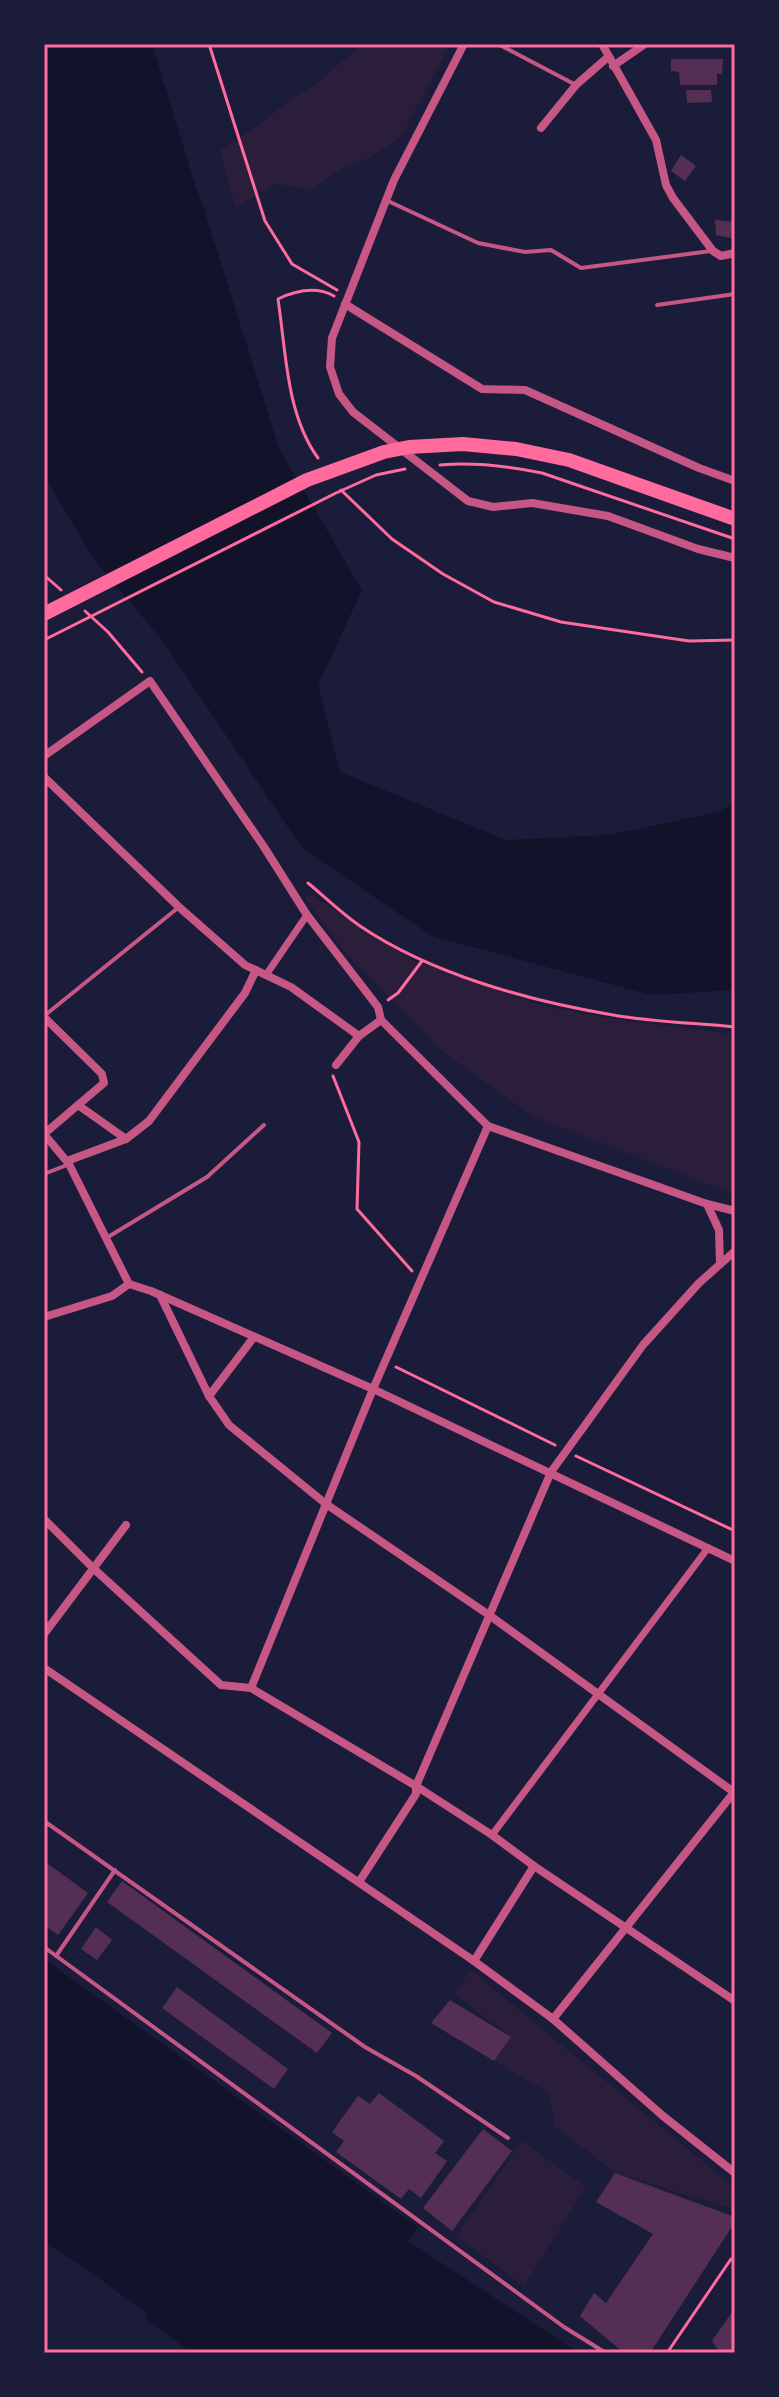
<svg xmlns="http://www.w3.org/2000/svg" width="779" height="2397" viewBox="0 0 779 2397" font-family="'Nunito Sans',sans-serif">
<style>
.green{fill:#2a1e3b}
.water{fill:#12122b}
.pier{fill:#1b1b3a}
.building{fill:#542f53}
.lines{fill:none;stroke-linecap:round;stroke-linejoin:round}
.path{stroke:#ff6b9d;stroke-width:3}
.service{stroke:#c65784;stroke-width:4}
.pedestrian{stroke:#c65784;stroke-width:7}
.minor{stroke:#c65784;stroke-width:8}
.trunk{stroke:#ff6b9d;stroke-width:14}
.neatline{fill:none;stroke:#ff6b9d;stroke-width:3}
</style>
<rect width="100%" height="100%" fill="#1b1b3a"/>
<g class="green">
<path d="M359,44H450L402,136L372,157L345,167L310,190L277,184L235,207L220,151L266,120L285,103L315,85L351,54Z"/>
<path d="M310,894L412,960L539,1005L620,1020L735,1034V1195L532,1116L442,1051L347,955L304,897Z"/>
<path d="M471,1970L735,2188V2210L615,2173L555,2126L548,2092L494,2061L511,2037L454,1994Z"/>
<path d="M522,2141L586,2187L524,2286L456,2236Z"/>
</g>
<g class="water">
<path d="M44,44H152L279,448L362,590L318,685L340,772L506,840L608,835L719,812L735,802V990L651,995L432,936L302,848L162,640L95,561L44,475Z"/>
<path d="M44,1959L418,2227L408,2241L579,2353H192L147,2320L146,2313L88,2270L44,2242Z"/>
</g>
<path class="pier" d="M152,44H157L211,222L196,188Z"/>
<g class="building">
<path d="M671,59H723L722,74H717V85H680L679,72L671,71Z"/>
<path d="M686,90H711L712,102L687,103Z"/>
<path d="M681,155L696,166L685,181L671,171Z"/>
<path d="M715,220L735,222V239L716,235Z"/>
<path d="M44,1861L88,1893L58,1935L44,1925Z"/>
<path d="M122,1881L332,2033L317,2053L107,1902Z"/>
<path d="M96,1927L112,1940L97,1960L81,1949Z"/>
<path d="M177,1987L288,2069L274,2089L162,2008Z"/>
<path d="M450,2000L511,2037L494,2061L431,2023Z"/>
<path d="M379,2093L444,2141L435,2153L447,2161L421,2198L409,2189L401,2199L336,2152L344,2141L332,2132L358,2096L370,2104Z"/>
<path d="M483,2129L512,2151L452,2231L423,2208Z"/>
<path d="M615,2173L735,2217V2222L650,2353H624L580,2316L594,2293L606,2303L653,2234L596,2202Z"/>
<path d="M735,2308V2353H720L712,2341Z"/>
</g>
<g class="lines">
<g class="path">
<path d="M209,44L265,221L292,264L337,290"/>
<path d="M318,458C286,414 286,351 278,299C295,291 316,286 334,296"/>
<path d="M440,465C475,462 508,466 542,473L735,539"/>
<path d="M341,490L392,539L443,574L494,602L561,622L689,641L735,640"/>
<path d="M44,575L61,590"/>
<path d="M44,587L45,591"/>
<path d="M85,611L108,632L142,672"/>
<path d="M44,640L336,493L376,475L405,469"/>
<path d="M308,883C325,897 341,913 360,926C431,974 529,1001 613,1015C653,1022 695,1023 735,1027"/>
<path d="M388,1000L398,993L422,961"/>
<path d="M333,1076L359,1142L357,1209L412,1271"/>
<path d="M396,1367L555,1445"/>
<path d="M576,1456L735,1531"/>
<path d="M667,2353L731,2259L735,2261"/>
</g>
<g class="service">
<path d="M498,44L576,85"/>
<path d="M388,201L478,243L525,252L551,250L581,268L711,251"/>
<path d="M657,305L735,294"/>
<path d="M44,1016L179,907"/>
<path d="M44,1174L67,1165"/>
<path d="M108,1237L207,1177L264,1125"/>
<path d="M44,1821L365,2047L416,2076L508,2138"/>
<path d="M44,1947L564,2327L606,2353"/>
<path d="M56,1956L115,1870"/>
</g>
<g class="pedestrian">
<path d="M266,975L307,915"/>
<path d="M492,1835L708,1548"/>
</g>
<g class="minor">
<path d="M464,44L394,180L332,338L330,367L339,394L353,412L468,501L493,507L532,503L608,516L698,549L735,558"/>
<path d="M602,44L656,140L666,185L673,198L713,251L721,256L735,253"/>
<path d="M613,66L645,44"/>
<path d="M541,128L576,85L608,57"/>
<path d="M345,304L482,389L525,390L699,468L735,481"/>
<path d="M44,756L150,681L264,847L307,915L378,1007L381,1020L488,1126L707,1204L735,1211"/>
<path d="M44,777L179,907L245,965L291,987L359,1036"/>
<path d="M44,1017L102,1074L104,1083L78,1105"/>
<path d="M336,1065L359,1036L381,1020"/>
<path d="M126,1139L149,1121L245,993L256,970"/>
<path d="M67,1161L126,1139L78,1105L44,1134L69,1164L129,1284"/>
<path d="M707,1204L719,1230L720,1264"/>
<path d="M129,1284L151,1291L373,1389L735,1561"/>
<path d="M160,1295L209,1396L229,1425L326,1504L489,1615L735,1793"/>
<path d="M44,1317L112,1296L129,1284"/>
<path d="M209,1396L254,1337"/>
<path d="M44,1519L93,1568L221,1685L251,1688L416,1786L492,1835L534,1866L735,2001"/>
<path d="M44,1634L126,1525"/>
<path d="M44,1668L474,1961L553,2019L663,2116L735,2173"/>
<path d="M251,1688L373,1389L488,1126"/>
<path d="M359,1882L416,1794V1786L551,1472L643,1345L699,1283L735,1251"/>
<path d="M474,1961L534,1866"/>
<path d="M553,2019L735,1791"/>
</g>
<path class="trunk" d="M44,614L307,480L384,452L409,447L463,444L516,449L569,460L735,519"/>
</g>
<rect width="779" height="2397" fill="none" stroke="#1b1b3a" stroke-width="92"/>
<rect x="46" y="46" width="687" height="2305" class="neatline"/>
</svg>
